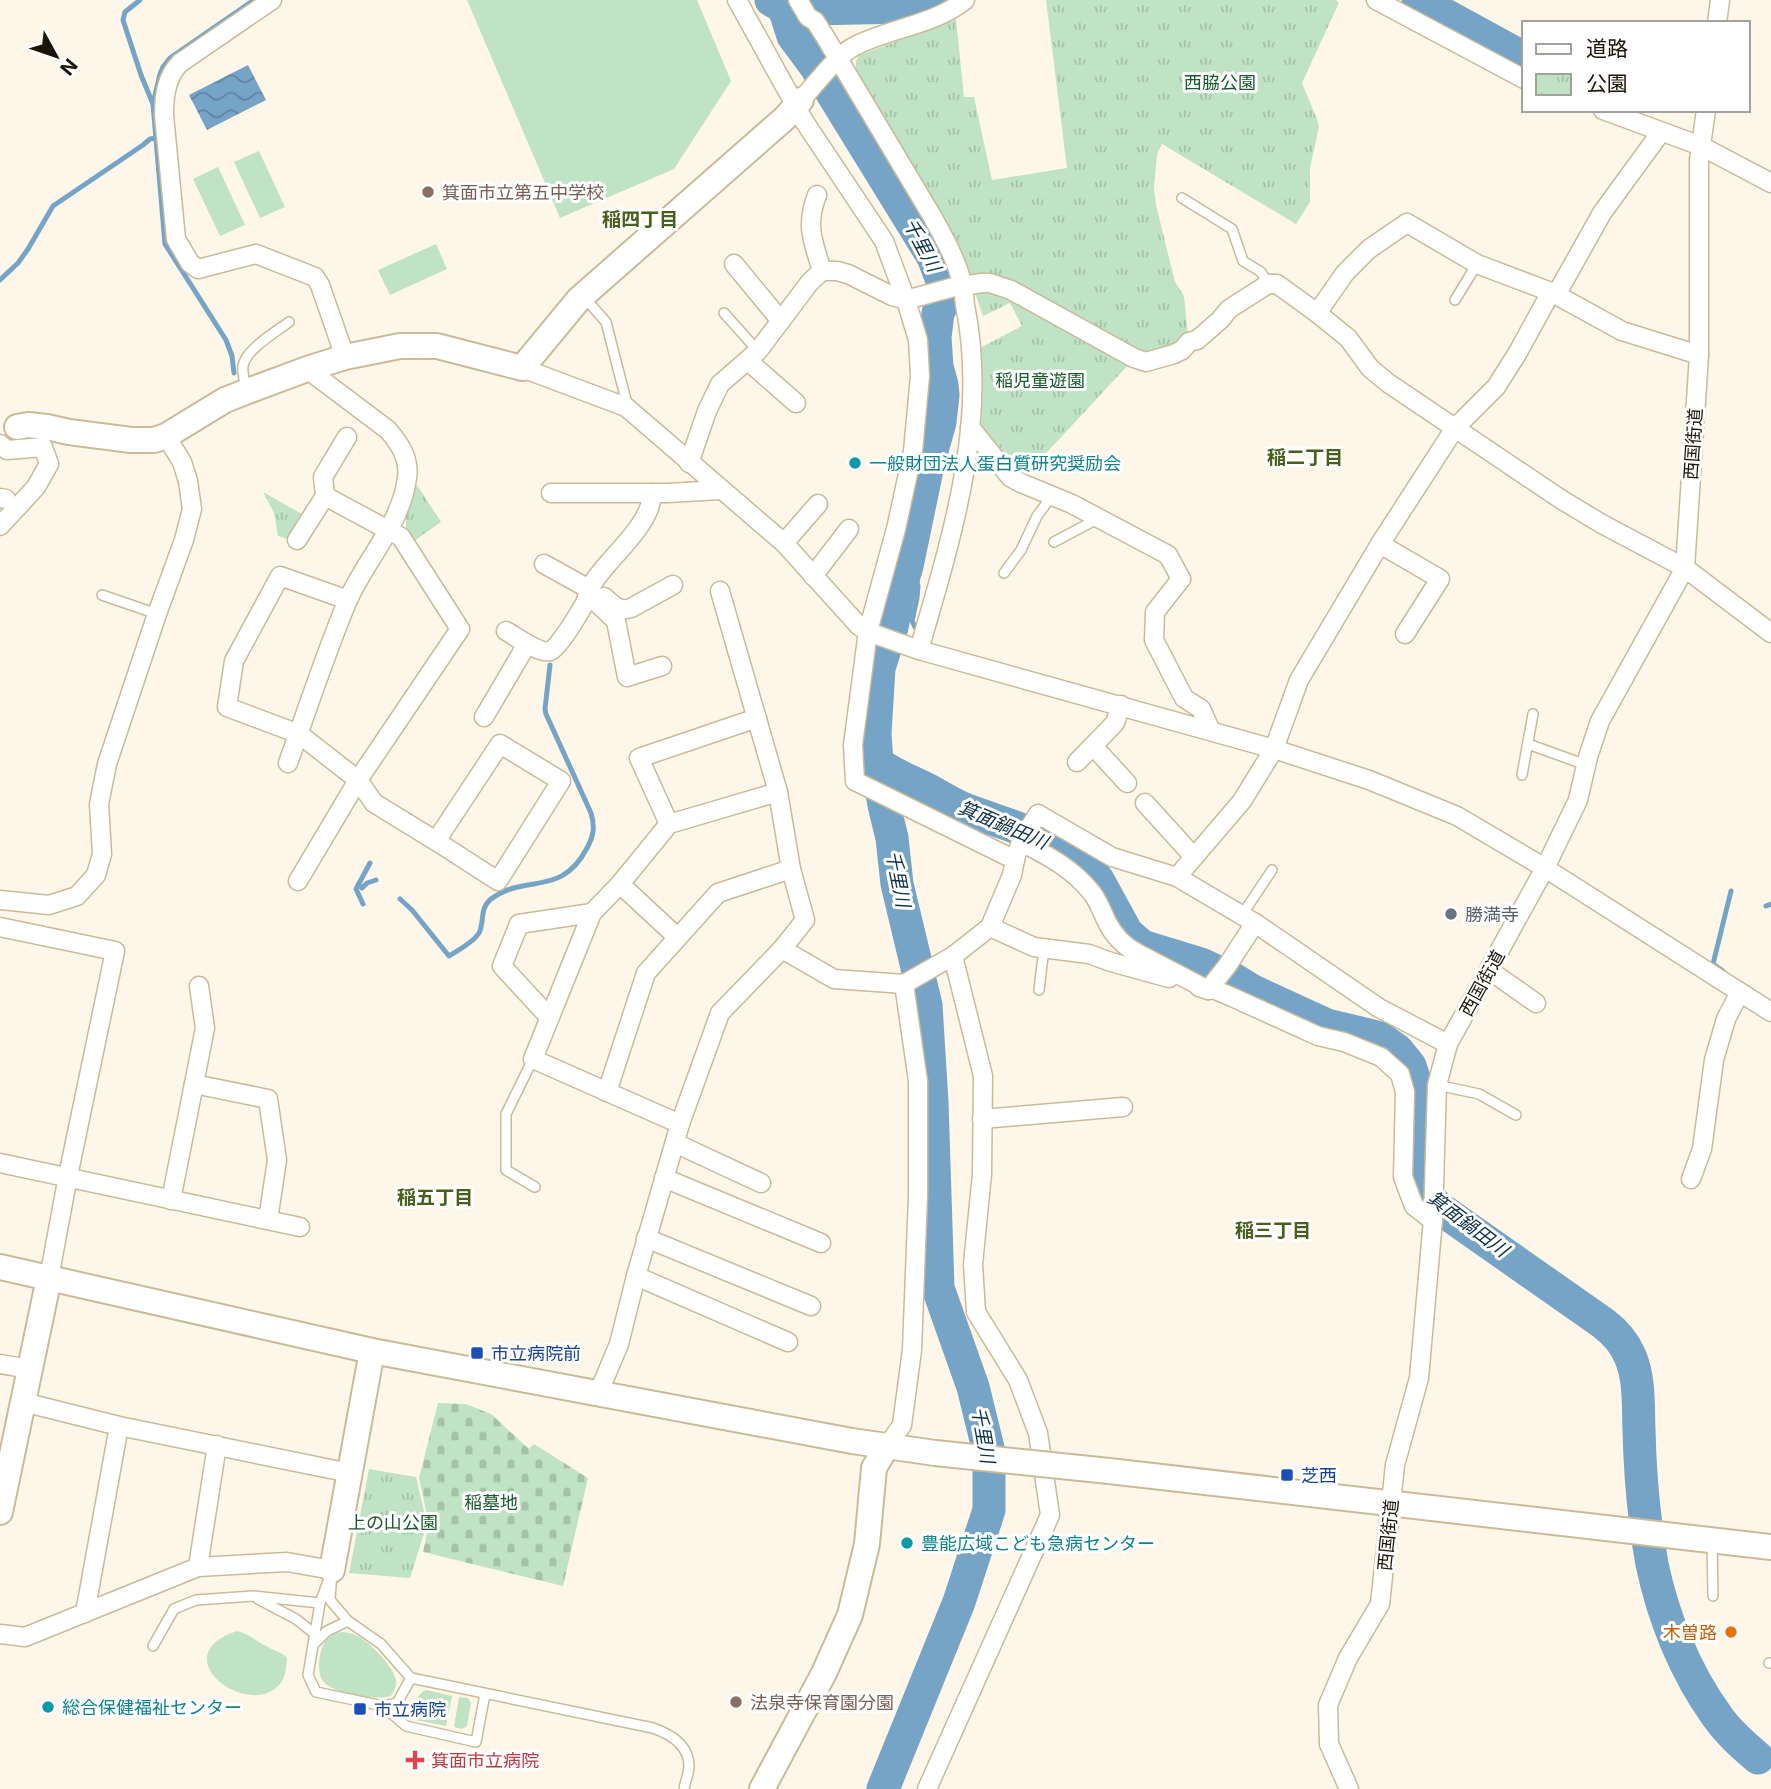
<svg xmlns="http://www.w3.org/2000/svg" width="1771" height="1789" viewBox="0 0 1771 1789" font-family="Inter,'Noto Sans JP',sans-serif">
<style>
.grass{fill:#bfe3c4}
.cemetery{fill:url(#cemetery-stones)}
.park{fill:url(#park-tufts)}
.water{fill:url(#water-waves)}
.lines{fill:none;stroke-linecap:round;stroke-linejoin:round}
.stream{stroke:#76a4c7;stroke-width:5}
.river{stroke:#76a4c7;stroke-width:33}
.lane-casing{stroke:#cbba98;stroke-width:12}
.street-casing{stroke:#cbba98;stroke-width:21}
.secondary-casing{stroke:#cbba98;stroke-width:28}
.lane{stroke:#fff;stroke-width:9}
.street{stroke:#fff;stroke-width:18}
.secondary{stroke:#fff;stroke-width:24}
.secondary-bridge-casing{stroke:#cbba98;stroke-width:28;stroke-linecap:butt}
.secondary-bridge{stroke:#fff;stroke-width:24}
.education-dot{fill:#8d6e63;stroke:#fff;stroke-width:2.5}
.culture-dot{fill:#0f9aa8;stroke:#fff;stroke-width:2.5}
.worship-dot{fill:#6b7280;stroke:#fff;stroke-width:2.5}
.transit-dot{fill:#1a4fb4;stroke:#fff;stroke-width:2.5}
.food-dot{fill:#e8710a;stroke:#fff;stroke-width:2.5}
.health-dot{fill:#e0444e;stroke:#fff;stroke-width:2.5}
.labels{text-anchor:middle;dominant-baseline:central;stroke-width:6;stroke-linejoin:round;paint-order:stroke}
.park-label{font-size:18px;fill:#195a2a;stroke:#fff}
.education-label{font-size:18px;fill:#785e54;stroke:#fff;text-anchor:start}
.street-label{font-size:18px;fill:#1a1407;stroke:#fff}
.culture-label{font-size:18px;fill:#0d838f;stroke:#fff;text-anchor:start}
.worship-label{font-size:18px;fill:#5b616d;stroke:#fff;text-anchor:start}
.transit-label{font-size:18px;fill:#164399;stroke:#fff;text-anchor:start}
.food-label{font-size:18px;fill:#c56008;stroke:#fff;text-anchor:end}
.health-label{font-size:18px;fill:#be3a42;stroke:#fff;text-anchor:start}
.neighbourhood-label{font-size:19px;font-weight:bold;fill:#47601b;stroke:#fff}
.water-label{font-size:19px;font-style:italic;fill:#0b3049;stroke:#fff}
</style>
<defs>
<pattern id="cemetery-stones" width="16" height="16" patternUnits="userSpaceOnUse" patternTransform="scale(1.75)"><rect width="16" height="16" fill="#bfe3c4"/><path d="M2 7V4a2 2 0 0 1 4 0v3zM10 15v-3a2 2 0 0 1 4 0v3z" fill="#a4c2a7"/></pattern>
<pattern id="park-tufts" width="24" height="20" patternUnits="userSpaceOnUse" patternTransform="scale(1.75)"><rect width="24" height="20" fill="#bfe3c4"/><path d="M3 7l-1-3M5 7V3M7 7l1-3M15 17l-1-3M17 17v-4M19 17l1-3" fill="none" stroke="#a4c2a7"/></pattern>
<pattern id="water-waves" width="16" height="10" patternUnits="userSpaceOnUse" patternTransform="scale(1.75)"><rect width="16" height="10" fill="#76a4c7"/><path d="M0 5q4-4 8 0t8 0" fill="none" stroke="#6084a0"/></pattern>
</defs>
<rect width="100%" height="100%" fill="#fef7e9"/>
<g class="grass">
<path d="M467,0H697L731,81L674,169L560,218Z"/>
<path d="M259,151L285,207L260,218L234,162Z"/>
<path d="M218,167L245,225L220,236L193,179Z"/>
<path d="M436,244L447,269L390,295L378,270Z"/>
<path d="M237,1631C250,1634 257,1642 268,1647C275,1651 282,1652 287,1658C286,1667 286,1677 280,1684C249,1721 161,1656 237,1631Z"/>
<path d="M342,1632C345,1632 349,1633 353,1634C367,1639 393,1665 396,1680C397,1686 394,1691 391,1696C377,1701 332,1694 323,1681C316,1671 319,1648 327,1639C331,1635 336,1633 342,1632Z"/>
<path d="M426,1690L452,1696L446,1726L410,1719L408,1717L407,1711L422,1692Z"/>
<path d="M459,1697L468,1698L471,1703L467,1726L462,1729L454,1727Z"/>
</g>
<path class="cemetery" d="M438,1403L466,1404L491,1414L529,1449L534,1444L588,1478L563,1586L423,1552L429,1524L419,1478Z"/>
<g class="park">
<path d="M1046,0H1336L1339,3L1302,83L1317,119L1319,127L1310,168V202L1296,224L1162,144L1157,154L1154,189L1156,205L1175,282L1184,296L1188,336L1180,344L1146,356L970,278L948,226L861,81C857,73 852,63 860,55L956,19L964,97H974L992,180L1067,168Z"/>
<path d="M989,289L1007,295L1130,363L1024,477L1018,475L981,427L983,379H981L980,348L1022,326L1010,303L983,316L974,290Z"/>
<path d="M417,485L441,522L414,541L406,530V517Z"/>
<path d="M263,492L302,514L288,539L278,536L274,513Z"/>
<path d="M369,1469L416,1477L427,1524L410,1578L349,1573Z"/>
</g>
<path class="water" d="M248,65L266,100L207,130L189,95Z"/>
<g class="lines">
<g class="stream">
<path d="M140,0L125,12L123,20L141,75L153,104"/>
<path d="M0,280L18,263L28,249L53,206L143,145L150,139L156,138"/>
<path d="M234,373L232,356L226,340L165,244L153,104L160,74L163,67L170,58L254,0"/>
<path d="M907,566L915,573L918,586L917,598L912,621L917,631"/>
<path d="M885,594L898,596"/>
<path d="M358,885L362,888L367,883L376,880"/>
<path d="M400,899L412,910L449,956C458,950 473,943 479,933C485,921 479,909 491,899C526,873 561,898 587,848C594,835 595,827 591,813L546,714L545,709L550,665"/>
<path d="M363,904L356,889L370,863"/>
<path d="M1766,906L1771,904"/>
<path d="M1723,971L1713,964L1731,891"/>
</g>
<g class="river">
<path d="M771,0L780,5L785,11L793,36L816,67L933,257L943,283L946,296L938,313L935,337L937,367L942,385L943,395L940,422L928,465L907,566L898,596L892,627L879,668L875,734L877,762L884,805L892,838L897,884L926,1005L932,1102L938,1288L973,1387L989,1452V1510L959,1602L883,1789"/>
<path d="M1418,0L1524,58"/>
<path d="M785,11L812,9L905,7L919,5L932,0"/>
<path d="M877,762C893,776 915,782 934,793C945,799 955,806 967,810C1012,827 1068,839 1098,880L1127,933L1142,946L1201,964L1235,980L1253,991L1327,1025L1373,1036L1380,1038L1397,1050L1410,1066L1416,1084V1175L1420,1189L1439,1208L1603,1323C1615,1332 1624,1342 1630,1356C1640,1379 1638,1406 1639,1430C1640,1474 1644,1520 1652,1564C1663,1617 1685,1672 1717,1716C1728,1732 1743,1745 1758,1758"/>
</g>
<defs>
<g id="lane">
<path d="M1182,198L1232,229L1243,261L1261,272L1268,284"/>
<path d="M584,297L606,322L626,400V407"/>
<path d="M1455,300L1477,264"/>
<path d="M724,313L758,351"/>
<path d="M247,389C245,383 242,373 243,366C245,350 277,331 289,322"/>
<path d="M1054,542L1099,518"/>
<path d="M1004,573L1021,550L1037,516L1052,496"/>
<path d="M102,595L157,614"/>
<path d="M1528,744L1586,765"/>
<path d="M1522,775L1533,714"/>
<path d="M1242,915L1272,870"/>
<path d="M1039,990L1044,948"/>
<path d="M533,1059L506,1114V1170L535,1187"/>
<path d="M1437,1085L1479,1094L1516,1115"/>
<path d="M1712,1541L1713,1596"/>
<path d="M332,1570L330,1600L348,1621L381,1644L411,1678L397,1703L383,1706L316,1692L308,1675L320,1603Z"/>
<path d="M258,1599L296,1619L315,1634"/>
<path d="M314,1644L327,1631L348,1621"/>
<path d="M153,1646L174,1609L196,1600L253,1596L320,1603"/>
<path d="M1769,1663H1771"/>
<path d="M411,1678L653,1728C670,1734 689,1745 689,1766C689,1774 685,1782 684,1789"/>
<path d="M383,1706L406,1726L476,1742L485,1694"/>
</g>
<g id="street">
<path d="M272,0L180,63C166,77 164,97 164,115L176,239L190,263L198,269L256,254L315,277L320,285L345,357"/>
<path d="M737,0L804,121L884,241L906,300L918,340L920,376L913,451L896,529L868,631L853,745L855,781L1015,860"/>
<path d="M798,0L808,17L815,21L824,35L932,216C943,236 955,257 961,279C964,287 964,297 965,305C989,422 951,539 919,650"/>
<path d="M1376,0L1524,79"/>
<path d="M1717,23L1720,0"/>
<path d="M801,100C815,85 837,55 855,46C890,28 934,25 965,0"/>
<path d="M1603,110L1701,146L1771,183"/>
<path d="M817,195C805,226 813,241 822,271"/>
<path d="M734,264L781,321"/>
<path d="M1556,295L1602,213L1661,132"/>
<path d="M1317,313L1345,273L1369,249L1407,223L1477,264L1551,292L1622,331L1699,355"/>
<path d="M748,361L796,403"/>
<path d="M522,368L626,407L784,543L859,626L874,634L919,650L1274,749L1369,780L1457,816L1545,868L1771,1012"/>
<path d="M970,427L1010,477L1021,483L1072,504L1168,555L1181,579L1155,612L1154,640L1184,698L1201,709L1211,731"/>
<path d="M0,444L7,450L43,447L49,464L36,487L0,526"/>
<path d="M689,463L707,411L720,384L758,351L810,282L822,271H837L848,274L892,296L906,300L954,287L982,283H990L1011,290L1134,358L1146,362L1174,354L1182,350L1189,342L1197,340L1220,320L1229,309L1268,284H1277L1317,313L1348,338L1370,368L1388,383L1562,500L1602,524L1685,568L1771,633"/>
<path d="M551,493H668L720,490"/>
<path d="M0,498L6,499"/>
<path d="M297,540L325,496L323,477L347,437"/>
<path d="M784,543L818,504"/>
<path d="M1380,544L1440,579L1405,634"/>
<path d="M544,564L589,589"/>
<path d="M813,576L849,529"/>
<path d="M587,597L597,603L616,621L627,677L662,666"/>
<path d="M604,597C614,605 618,612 631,608L673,585"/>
<path d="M348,600L280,576L234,661L227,707L299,734L358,780L374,803L436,841L500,744L561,781L498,881L436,841"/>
<path d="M506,631C515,636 539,654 550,651C558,649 580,612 585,603C588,596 589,589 593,583C609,557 652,525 652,493"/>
<path d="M484,717L527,644"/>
<path d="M1093,746L1127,783"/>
<path d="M1077,762L1115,723L1121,705"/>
<path d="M288,763C307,710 325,655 347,602C365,560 401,525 407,478C410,459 400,444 388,430L307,369"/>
<path d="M1145,803L1194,857"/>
<path d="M669,824L639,758L757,718"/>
<path d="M1021,842C1049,856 1073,869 1092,893C1099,902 1102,912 1107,922C1114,936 1124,946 1137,953L1208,990L1213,989L1232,997L1318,1036L1344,1042L1381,1057L1400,1074L1405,1092L1403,1177L1414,1206L1433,1221"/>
<path d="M1177,877L1255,923L1379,1008L1448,1044"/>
<path d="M298,881L358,780L460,629L401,537L325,496"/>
<path d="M620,884L677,937"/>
<path d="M0,900L49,905L77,896L96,875L102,854L99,804L107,764L157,614L184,540L192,509L188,481L182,462L166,436"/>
<path d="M0,927L115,951L68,1176L49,1278"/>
<path d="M990,927L1034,947L1089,954L1111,962L1169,978"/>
<path d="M782,949L834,979L904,984L953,956"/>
<path d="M1489,970L1536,1003"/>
<path d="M1199,987L1208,990L1227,966L1255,923"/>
<path d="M549,1017L502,966L519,924L592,913"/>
<path d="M194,1084L268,1099L277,1160L268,1220"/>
<path d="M607,1092L646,973L718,893L791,869"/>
<path d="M982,1119L1123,1107"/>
<path d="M680,1124L533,1059L592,913L620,884L669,824L778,792"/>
<path d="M675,1143L761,1183"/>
<path d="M0,1163L300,1227"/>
<path d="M664,1178L821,1243"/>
<path d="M1691,1179L1702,1149L1714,1060L1726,1019L1740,992"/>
<path d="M171,1200L205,1028L199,986"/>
<path d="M646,1238L811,1306"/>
<path d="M636,1276L788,1342"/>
<path d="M0,1364L30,1369"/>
<path d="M598,1394L619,1344L636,1276L680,1124L720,1013L782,949L805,920L791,869L778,792L720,591"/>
<path d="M23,1402L119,1426L350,1473"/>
<path d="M887,1446L902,1425L912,1350L918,1195V1081L904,984"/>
<path d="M198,1567L217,1445"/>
<path d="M85,1613L119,1426"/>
<path d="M0,1634L25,1637L198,1567L287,1562L332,1570"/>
<path d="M927,1789L1050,1515L1038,1433L1018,1380L976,1312L973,1264L982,1174L983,1076L953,956L990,927L1012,875L1016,855L1023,838L1038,814L1112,857L1177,877L1242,801L1274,749L1299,680L1380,544L1455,428L1496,387L1517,354L1551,292"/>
<path d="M1349,1789L1329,1744L1328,1705L1348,1658L1380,1604L1395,1465L1419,1378L1433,1220L1437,1085L1448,1044L1545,868L1578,800L1588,757L1600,721L1685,568L1699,355V160L1706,110"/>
</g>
<g id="secondary">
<path d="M17,427L28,425L47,427L69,432L131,440H154L166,436L225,400L248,391L307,369L345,357L400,346H437L522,368L579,299L785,118L801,100"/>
<path d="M0,1267L372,1351L852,1441L935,1453"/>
<path d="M1109,1471L1771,1547"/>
<path d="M0,1512L49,1278"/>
<path d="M332,1570L372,1351"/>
<path d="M762,1789L824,1673L850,1615L867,1544L874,1468L887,1446"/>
</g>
</defs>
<use href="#lane" class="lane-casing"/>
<use href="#street" class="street-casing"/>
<use href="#secondary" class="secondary-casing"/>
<use href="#lane" class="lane"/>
<use href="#street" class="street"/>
<use href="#secondary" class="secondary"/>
<defs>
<path id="secondary-bridge" d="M935,1453L1109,1471"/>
</defs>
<use href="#secondary-bridge" class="secondary-bridge-casing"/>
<use href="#secondary-bridge" class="secondary-bridge"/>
</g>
<g class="education-dot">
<circle cx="428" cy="192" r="7"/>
<circle cx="736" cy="1702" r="7"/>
</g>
<g class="culture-dot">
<circle cx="855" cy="463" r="7"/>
<circle cx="907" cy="1543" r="7"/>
<circle cx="48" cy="1707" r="7"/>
</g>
<circle class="worship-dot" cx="1451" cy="914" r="7"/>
<g class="transit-dot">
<rect x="470" y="1346" width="14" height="14" rx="3.5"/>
<rect x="1280" y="1468" width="14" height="14" rx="3.5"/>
<rect x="353" y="1702" width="14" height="14" rx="3.5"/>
</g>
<circle class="food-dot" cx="1731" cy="1632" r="7"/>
<path class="health-dot" d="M411.5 1749.5h7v7h7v7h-7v7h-7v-7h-7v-7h7z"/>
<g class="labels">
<g class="park-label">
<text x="1220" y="82">西脇公園</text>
<text x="1040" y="380">稲児童遊園</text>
<text x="491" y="1502">稲墓地</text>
<text x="393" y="1522">上の山公園</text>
</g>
<g class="education-label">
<text x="442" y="192">箕面市立第五中学校</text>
<text x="750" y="1702">法泉寺保育園分園</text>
</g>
<g class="street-label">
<text transform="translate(1693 444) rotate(-86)">西国街道</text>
<text transform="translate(1482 983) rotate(-61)">西国街道</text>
<text transform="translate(1388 1535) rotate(-84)">西国街道</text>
</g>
<g class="culture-label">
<text x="869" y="463">一般財団法人蛋白質研究奨励会</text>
<text x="921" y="1543">豊能広域こども急病センター</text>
<text x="62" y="1707">総合保健福祉センター</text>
</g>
<g class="worship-label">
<text x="1465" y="914">勝満寺</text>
</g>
<g class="transit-label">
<text x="491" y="1353">市立病院前</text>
<text x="1301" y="1475">芝西</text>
<text x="374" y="1709">市立病院</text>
</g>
<g class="food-label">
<text x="1717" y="1632">木曽路</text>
</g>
<g class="health-label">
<text x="431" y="1760">箕面市立病院</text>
</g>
<g class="neighbourhood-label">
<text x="640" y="219">稲四丁目</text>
<text x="1305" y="457">稲二丁目</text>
<text x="435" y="1197">稲五丁目</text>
<text x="1273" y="1230">稲三丁目</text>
</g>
<g class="water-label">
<text transform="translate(922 245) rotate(62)">千里川</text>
<text transform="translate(1003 825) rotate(23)">箕面鍋田川</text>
<text transform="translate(898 879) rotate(79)">千里川</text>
<text transform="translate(1468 1224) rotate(37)">箕面鍋田川</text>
<text transform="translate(983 1435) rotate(80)">千里川</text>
</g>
</g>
<rect x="1522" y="21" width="228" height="91" fill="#ffffff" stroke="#a3a19c" stroke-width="2"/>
<rect x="1536" y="44" width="35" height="10" fill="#ffffff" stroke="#a3a19c" stroke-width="2"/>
<text x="1586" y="56" font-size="21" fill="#1a1407">道路</text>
<rect x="1536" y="74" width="35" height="21" fill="url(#park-tufts)" stroke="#a3a19c" stroke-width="2"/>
<text x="1586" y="91" font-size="21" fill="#1a1407">公園</text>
<g transform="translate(56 56) rotate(130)" stroke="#ffffff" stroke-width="5" paint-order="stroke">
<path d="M0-5L12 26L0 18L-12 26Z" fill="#1a1407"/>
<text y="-10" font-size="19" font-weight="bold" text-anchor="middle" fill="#1a1407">N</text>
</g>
</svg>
